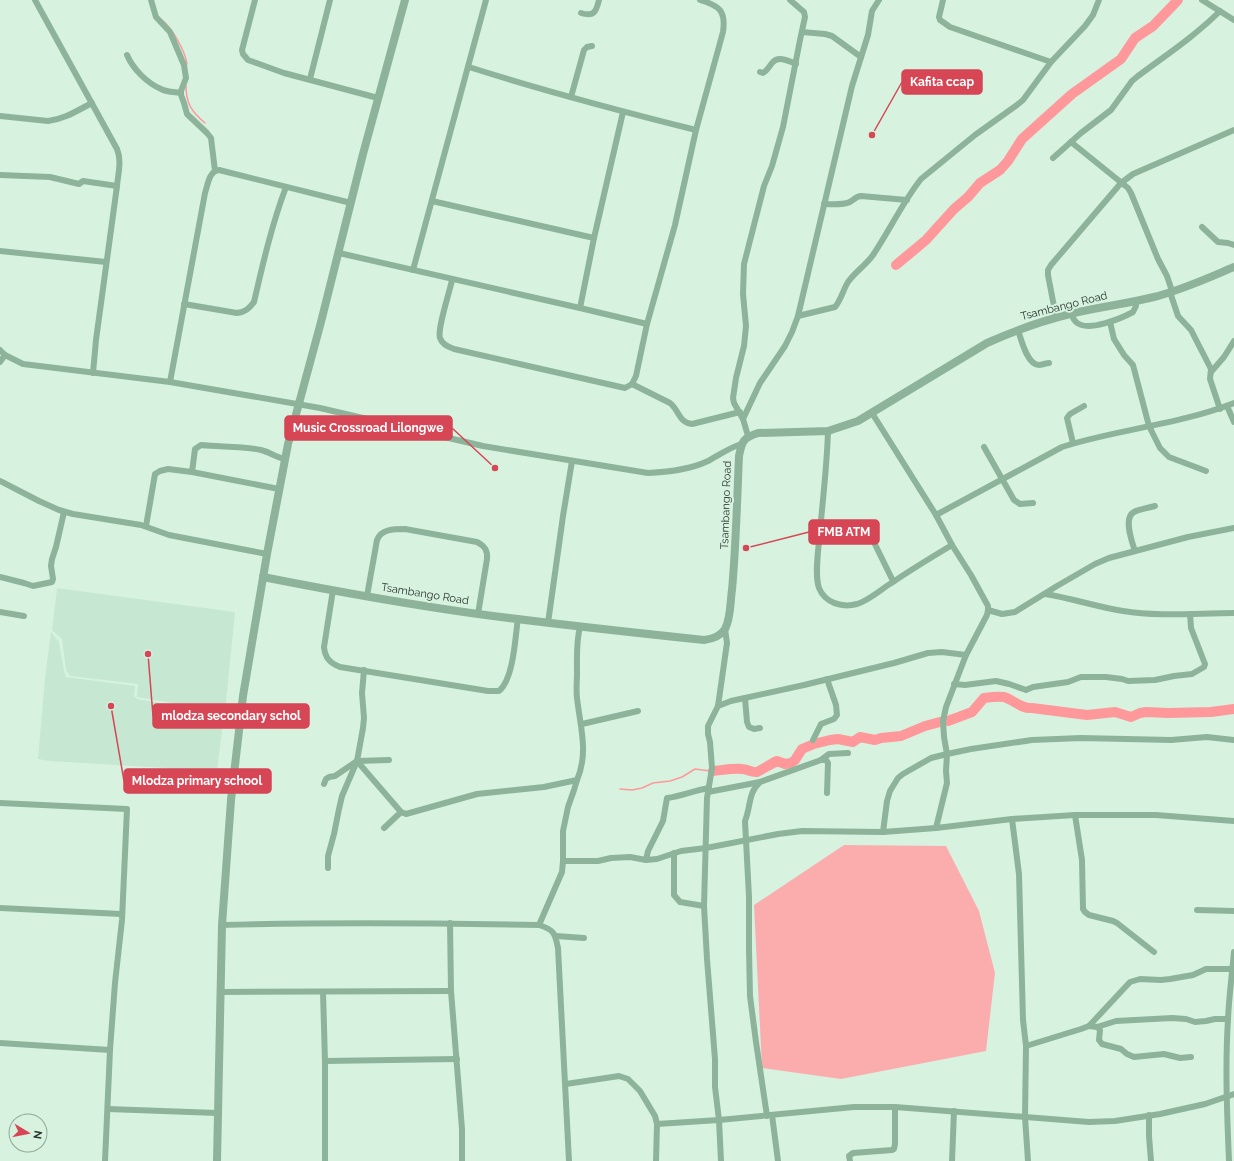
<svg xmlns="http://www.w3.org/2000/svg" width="1234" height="1161" viewBox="0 0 1234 1161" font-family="Raleway,sans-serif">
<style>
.built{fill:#c6e8d2}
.green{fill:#fbadae}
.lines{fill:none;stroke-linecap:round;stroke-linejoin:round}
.stream{stroke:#ff989b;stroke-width:1.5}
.river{stroke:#ff989b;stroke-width:10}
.minor{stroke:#8db49b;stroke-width:6}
.tertiary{stroke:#8db49b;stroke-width:8}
.labels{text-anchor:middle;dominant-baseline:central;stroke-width:4;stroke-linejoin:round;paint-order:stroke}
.street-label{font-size:11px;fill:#2a352e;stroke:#d7f3e0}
.leader{fill:none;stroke:#d64655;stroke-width:1.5}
.callout-dot{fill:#d64655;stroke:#d7f3e0;stroke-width:1.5}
.callout{fill:#d64655;stroke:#d64655;stroke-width:1.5}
.callout-label{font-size:12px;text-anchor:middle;font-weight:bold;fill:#fff}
</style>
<rect width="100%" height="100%" fill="#d7f3e0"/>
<g class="built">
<path d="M57,588L235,612L225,712L137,697L138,684L70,676L66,670L62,639L52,630Z"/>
<path d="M51,632L59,642L64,671L66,677L135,686L134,696L137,699L224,714L217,771L49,761L38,759L45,678Z"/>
</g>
<path class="green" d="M844,845L946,846L979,911L995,973L986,1051L841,1079L762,1068L754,905Z"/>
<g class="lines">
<g class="stream">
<path d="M162,20C173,29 185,51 187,64"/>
<path d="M186,86C186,104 192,112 205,123"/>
<path d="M620,789L632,790L642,788L653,783L670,781L682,777L695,769L710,771"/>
</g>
<g class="river">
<path d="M896,265L926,240L954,209L968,197L980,183L1000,170L1008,161L1022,139L1072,94L1121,59L1135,38L1153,26L1178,0"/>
<path d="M948,721L972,712L984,698C991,697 998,696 1004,697C1014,700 1021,709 1032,708L1087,715L1115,712L1131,717L1140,713L1146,712L1168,713L1211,712L1234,709"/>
<path d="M713,771C723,770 733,768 742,769C747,769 752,773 757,772C760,771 772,763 777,761L785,764L791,763L795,760L802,749L814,744L830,740L838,739L853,742L860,737L875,740L881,738L901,736L925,726L940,722"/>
</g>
<g class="minor">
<path d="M35,0L117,149C122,161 118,174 117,186L96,340L93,373"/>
<path d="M151,0L156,17L170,32L184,65L186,78L181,91V95L184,103L187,114L207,133L211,138L215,171"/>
<path d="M255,0L242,50L243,54L248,60L284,73L378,98"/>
<path d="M943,0L939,17L940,20L950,27L1051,62"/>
<path d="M1202,0L1234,20"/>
<path d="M581,13C594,17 596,12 599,0"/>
<path d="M802,32L825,34L832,36L861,57"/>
<path d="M127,55C133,69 147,83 161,89C167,92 174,92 180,93"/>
<path d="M469,67C544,91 620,111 696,130"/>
<path d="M760,72L763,73C768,70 768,68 772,63C778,55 789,61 796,64"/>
<path d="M310,79L330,0"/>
<path d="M571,97L584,50L587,47L592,46"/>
<path d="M0,116L48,121C65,119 78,110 92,103"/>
<path d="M1071,142L1128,188L1131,193L1158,259L1167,276L1172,291"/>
<path d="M1053,158L1081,133L1111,110L1132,81L1138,76C1166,55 1195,36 1220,11"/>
<path d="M0,175L50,177L79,184L83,181L117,186"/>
<path d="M432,201L594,238"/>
<path d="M824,204C832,204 840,205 847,203C853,202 855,196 861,196L907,200"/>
<path d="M1202,227L1218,242L1228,243L1234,245"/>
<path d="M0,251L106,262"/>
<path d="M339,253L580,308L647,324"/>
<path d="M413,270L486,0"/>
<path d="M452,280C450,291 437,329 440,338C442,344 448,347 454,349L625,388L632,384L636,376L647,324L675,225L696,130L723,32C726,11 720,6 700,0"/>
<path d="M1170,292L1178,316L1191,330L1211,369L1210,379L1220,409"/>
<path d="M184,304L237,313C245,312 249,309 254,302C263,263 272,224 286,187"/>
<path d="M580,308L594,238L623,112"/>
<path d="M1071,313C1072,316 1074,320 1076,322C1087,333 1122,318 1133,312L1136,306L1135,301"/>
<path d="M798,316L835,307C841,300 843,290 848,282C855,272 866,265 873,255C890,230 902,203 921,179L975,135L1017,105L1023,100L1051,62L1085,26L1093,15L1099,0"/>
<path d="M1056,317L1048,275V270L1051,265L1121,183L1133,174L1234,130"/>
<path d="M1110,322L1114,339L1124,355L1133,365L1149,426L1160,448L1169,457L1206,471"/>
<path d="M1018,330C1021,339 1027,365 1039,365C1042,365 1046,363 1049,363"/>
<path d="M0,350L5,355L23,364L170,382L320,408L483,446L648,473C668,472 689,470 708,461C719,455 729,448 741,444"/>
<path d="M0,362L5,355"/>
<path d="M1211,372L1224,357L1234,341"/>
<path d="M170,382L205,193C208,184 209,171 219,170L351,203"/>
<path d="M632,384L670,403C679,410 679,423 692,424L740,412"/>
<path d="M1227,406L1234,422"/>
<path d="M872,413L936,515L952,545L971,575L988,606V610L987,615L966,655L946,707L943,721L944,737L947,754L946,771L947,783L936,828"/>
<path d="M743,419L760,383L785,346L792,332L798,316L852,86L868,35L872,11L879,0"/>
<path d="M828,431C827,465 823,498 820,531C819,546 814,574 819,588C825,603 842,608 857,604C870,600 881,589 893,582C912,569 932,557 952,545"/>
<path d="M748,436L743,419L734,403L733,398L736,378L744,346L746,326L743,294L744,264L764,186L772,166L783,127L800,40L805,17L804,12L790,0"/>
<path d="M1073,443L1067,418L1070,414L1084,406"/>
<path d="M984,447L1014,500L1020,504L1033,503"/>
<path d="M192,472L195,449L201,445C220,447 243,446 261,450C269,452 276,457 285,459"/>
<path d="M0,481L39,501L59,510L73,514L141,525L169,535L267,554"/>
<path d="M936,515L1062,447C1118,429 1178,425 1234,403"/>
<path d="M146,526L155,474L160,471L168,469L192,472L279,489"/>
<path d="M866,526L893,581"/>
<path d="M1135,551C1132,542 1123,518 1134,512C1140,509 1148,508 1155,506"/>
<path d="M0,577L24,583L33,586L52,582L53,579L51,566L52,559L56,547L64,512"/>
<path d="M333,590L324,647C325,658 330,663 340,667L488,691H499C514,678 515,638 518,618"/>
<path d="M1045,594C1071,598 1097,607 1123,611C1159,617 1197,613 1234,613"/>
<path d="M367,596L377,540C381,529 394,529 405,529L477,542C485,546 488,551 487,559L478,614"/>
<path d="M988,610L1002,614L1015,612L1057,586L1095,564L1109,558L1188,537L1234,528"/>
<path d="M0,612L24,616"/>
<path d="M548,623L563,516L572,461"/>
<path d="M954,684L965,685L996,681L1009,684L1026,690L1033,687L1068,682L1081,677H1106L1122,679L1128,681L1155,680L1174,676L1192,674L1204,667L1205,664L1191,628L1190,614"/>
<path d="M745,698L747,722L749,727L754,729L760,728"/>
<path d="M718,706L731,701L804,685L894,663L928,653L942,652L966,655"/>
<path d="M582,724L638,711"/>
<path d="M813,740L821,724L834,719L837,715L836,705L827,679"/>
<path d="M821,760H826L828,763L827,793"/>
<path d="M357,761L401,812L406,814L477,794L544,787L577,780C589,752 580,726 577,698C576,690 577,681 577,673C577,657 576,642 580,627"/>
<path d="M760,782C748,793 751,806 745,821L749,897V950L750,996L756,1042L767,1116"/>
<path d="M324,784L326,779L329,777L335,776L357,761L389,760"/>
<path d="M708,792L760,782L821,760L829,754L848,753"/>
<path d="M0,803L127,809L122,920L115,983L110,1050L105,1161"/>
<path d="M1075,815L1082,860L1083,909L1085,912L1089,915L1113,921L1117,923L1154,952"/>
<path d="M1012,819L1019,874L1023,1020L1026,1046L1025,1117L1028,1161"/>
<path d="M384,828L401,812"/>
<path d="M883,832L887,801L890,791L898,778L903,774L931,758L947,754L971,749L1032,740L1081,738L1171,740L1207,737L1234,740"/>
<path d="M674,853V895L680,902L704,906"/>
<path d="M646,860L648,851L663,821L667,798C682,796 695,790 709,788"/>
<path d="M563,861H598L611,858L630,857L646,860L657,859L681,851L706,848L778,834L802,831L883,832L936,828L1012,819L1075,815H1156L1234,821"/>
<path d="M328,868V856L334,834L339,809L342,796L357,761L363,728L364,718L362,693L364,670"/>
<path d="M0,908L121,914"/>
<path d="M1197,910L1234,911"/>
<path d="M450,923L451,991L462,1129V1161"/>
<path d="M222,925C328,922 433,923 539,925C555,930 555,934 558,948L569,1161"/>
<path d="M539,925L562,872L563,861V831L568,807L574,790L577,780"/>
<path d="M556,936L584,938"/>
<path d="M220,992L451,991"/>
<path d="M323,992L325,1061V1161"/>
<path d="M1089,1026L1097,1027L1116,1021L1172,1018L1186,1019L1195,1022L1206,1021L1215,1019H1228"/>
<path d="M1097,1027L1100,1030L1099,1040L1102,1044L1121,1049L1127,1054L1134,1057L1164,1054L1180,1058L1191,1057"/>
<path d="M0,1043L110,1050"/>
<path d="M1026,1046L1081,1029L1089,1026L1130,982L1140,979L1161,980L1170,979L1193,975L1206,969H1234"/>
<path d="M325,1061L457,1059"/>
<path d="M566,1084L619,1076L628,1079L640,1091L655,1116L657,1124L656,1161"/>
<path d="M108,1109L217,1113"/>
<path d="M772,1115L778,1161"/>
<path d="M1149,1115V1136L1151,1161"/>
<path d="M657,1124L719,1120L854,1107H895L1089,1122L1115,1121L1160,1114L1205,1104L1234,1094"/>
<path d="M721,1161L719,1120L715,1087V1059L707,959L704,906L707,798L712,768L710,742L708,734V726L718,706L727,643L725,629"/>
<path d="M850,1161L849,1156L853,1153L892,1150L894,1149L895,1144V1107"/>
<path d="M952,1161L954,1111"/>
<path d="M1229,1161C1227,1114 1225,1066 1228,1019C1229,997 1232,974 1234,952"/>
</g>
<g class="tertiary">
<path d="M263,577C334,591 406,604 478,614C553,624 628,632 704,640C712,639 720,637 725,629C731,618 730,603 732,590C736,546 737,501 739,456C742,441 743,438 758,433L828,431L858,421L987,343C1014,331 1041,321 1070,314C1098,307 1126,304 1154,297C1182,290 1208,278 1234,267"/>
<path d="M217,1161L222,925L231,800L243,696L267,554L288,444L321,322L363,154L405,0"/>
</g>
</g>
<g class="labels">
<g class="street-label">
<text transform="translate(1064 306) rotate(-14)">Tsambango Road</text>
<text transform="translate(726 505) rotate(-88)">Tsambango Road</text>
<text transform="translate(425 594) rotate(9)">Tsambango Road</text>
</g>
</g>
<path class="leader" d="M872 135L902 82M495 468L452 428M746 548L809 532M148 654L153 716M111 706L124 781"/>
<g class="callout-dot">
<circle cx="872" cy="135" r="4"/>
<circle cx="495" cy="468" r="4"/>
<circle cx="746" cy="548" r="4"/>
<circle cx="148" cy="654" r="4"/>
<circle cx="111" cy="706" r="4"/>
</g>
<g class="callout">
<rect x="902" y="70" width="80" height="24" rx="4"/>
<rect x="285" y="416" width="167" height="24" rx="4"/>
<rect x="809" y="520" width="70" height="24" rx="4"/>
<rect x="153" y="704" width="156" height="24" rx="4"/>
<rect x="124" y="769" width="147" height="24" rx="4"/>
</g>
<g class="callout-label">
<text x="942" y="86">Kafita ccap</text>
<text x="368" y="432">Music Crossroad Lilongwe</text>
<text x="844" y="536">FMB ATM</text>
<text x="231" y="720">mlodza secondary schol</text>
<text x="197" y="785">Mlodza primary school</text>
</g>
<g transform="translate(28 1133) rotate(100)"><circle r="19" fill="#d7f3e0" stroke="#92a799"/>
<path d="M0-3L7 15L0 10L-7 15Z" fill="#d64655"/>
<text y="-6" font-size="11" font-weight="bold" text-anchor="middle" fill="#2a352e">N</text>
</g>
</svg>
